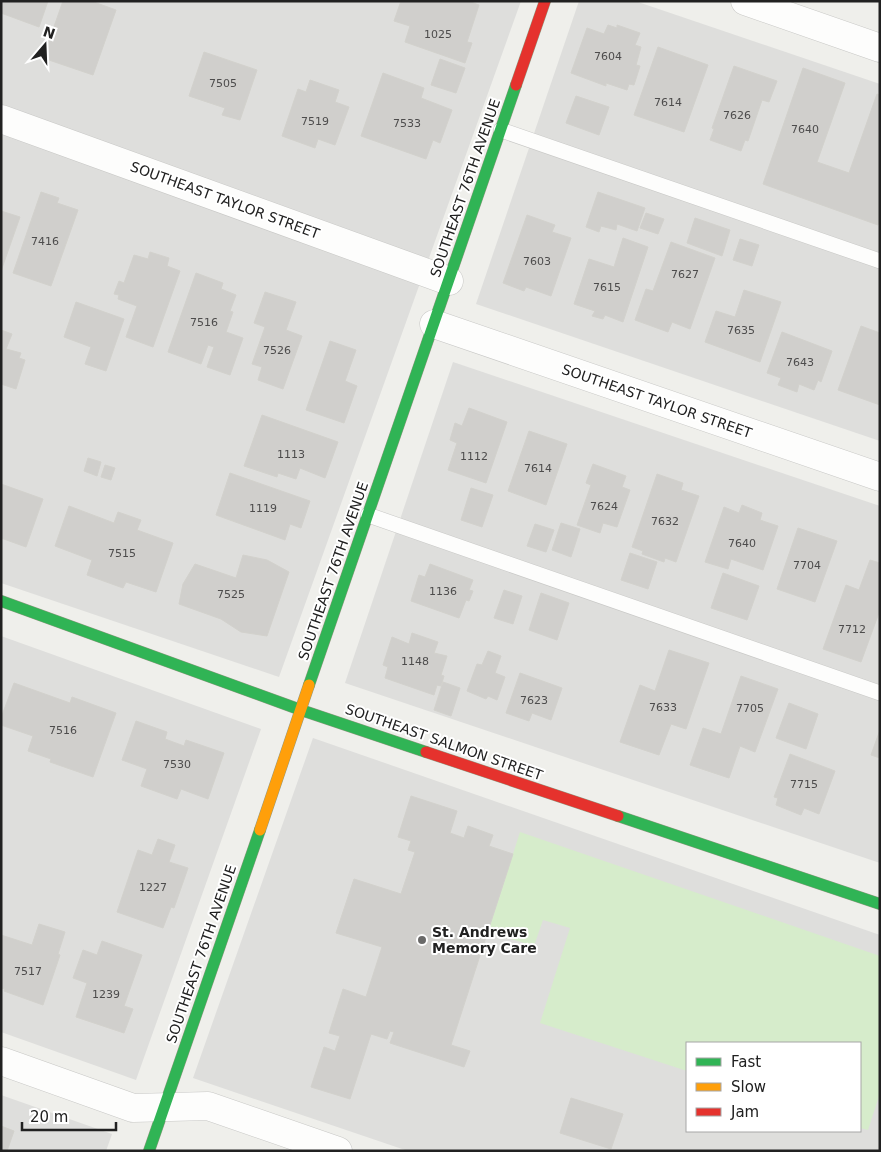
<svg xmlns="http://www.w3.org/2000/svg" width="881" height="1152" viewBox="0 0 881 1152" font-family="'DejaVu Sans',sans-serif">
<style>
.built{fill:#dededc;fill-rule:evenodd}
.grass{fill:#d6eccb}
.building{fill:#d0cfcc;stroke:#d2d1cc}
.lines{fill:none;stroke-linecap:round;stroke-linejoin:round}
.lane-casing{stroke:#c8c8c6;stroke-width:16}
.street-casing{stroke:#c8c8c6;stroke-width:29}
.fast-casing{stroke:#939a82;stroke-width:12}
.slow-casing{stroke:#939a82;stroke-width:12}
.jam-casing{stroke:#939a82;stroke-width:12}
.lane{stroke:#fdfdfc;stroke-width:15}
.street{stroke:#fdfdfc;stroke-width:28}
.fast{stroke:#30b455;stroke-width:11}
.slow{stroke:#ff9f0a;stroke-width:11}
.jam{stroke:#e5322d;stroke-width:11}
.poi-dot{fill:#696968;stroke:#fff;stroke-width:2}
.labels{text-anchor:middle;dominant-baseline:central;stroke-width:4;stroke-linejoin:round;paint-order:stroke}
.number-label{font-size:11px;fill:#4d4c4c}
.street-label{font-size:14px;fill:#212121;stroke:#fff}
.poi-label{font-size:14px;font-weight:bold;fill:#212121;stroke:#fff;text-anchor:start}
</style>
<rect width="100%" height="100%" fill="#efefeb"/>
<g class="built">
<path d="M1,1H521L279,677L1,583Z"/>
<path d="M579,1H635L880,84V441L476,304Z"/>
<path d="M453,362L880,506V863L345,683Z"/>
<path d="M1,636L261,729L136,1080L1,1032Z"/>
<path d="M313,738L880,935V1151H408L193,1078ZM687,1043H860V1131H687Z"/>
<path d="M1,1095L112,1134L106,1151H1Z"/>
</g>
<path class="grass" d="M520,832L880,956V1093L868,1130L860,1128V1043H687V1071L540,1023L570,928L543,920L534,946L488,932Z"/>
<g class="building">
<path d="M1,1H48L39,27L1,13Z"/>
<path d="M63,1H91L116,10L93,75L43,58Z"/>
<path d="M401,1H468L479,5L467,42L472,43L465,63L405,42L410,26L394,21Z"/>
<path d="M608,25L617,28V25L640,33L635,45L641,47L636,65L640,66L634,85L629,84L627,90L606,83V86L571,73L587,28L604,34Z"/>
<path d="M658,47L708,65L684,132L634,115Z"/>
<path d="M204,52L257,70L240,120L222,115L225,108L189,96Z"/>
<path d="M440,59L465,68L456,93L431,85Z"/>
<path d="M734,66L777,81L769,102L762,100L748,141L745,140L741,151L710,140L714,129L712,128Z"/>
<path d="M803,68L845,83L817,162L849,173L877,94L880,95V219L878,225L763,184Z"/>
<path d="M383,73L424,88L421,98L452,110L440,143L433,140L426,159L361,136Z"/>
<path d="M310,80L339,90L335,102L349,107L335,145L318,139L315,148L282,136L298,89L306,92Z"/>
<path d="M576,96L609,107L599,135L566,123Z"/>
<path d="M41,192L59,198L57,203L78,210L51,286L13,273Z"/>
<path d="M598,192L645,208L637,231L617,224L616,230L601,226L599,232L586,227Z"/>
<path d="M1,211L20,217L1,271Z"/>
<path d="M646,213L664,219L658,234L640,228Z"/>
<path d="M527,215L555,225L552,232L571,238L551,296L526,287L524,291L503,283Z"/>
<path d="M695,218L730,230L722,256L687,243Z"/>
<path d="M623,238L648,247L623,322L605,315L603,319L592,316L595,311L574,304L589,259L614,267Z"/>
<path d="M740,239L759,245L752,266L733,260Z"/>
<path d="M671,242L715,258L690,329L672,322L668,332L635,320L646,289L653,291Z"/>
<path d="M150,252L169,258L167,266L180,271L153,347L126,337L137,306L118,299L119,295L114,294L119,281L124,283L134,255L148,259Z"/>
<path d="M196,273L223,283L221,289L236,295L230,311L233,312L226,332L243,338L230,375L207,367L214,347L208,345L201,364L168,352Z"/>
<path d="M744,290L781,302L760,362L705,342L716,311L735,317Z"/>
<path d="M265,292L296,302L286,330L302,336L283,389L258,380L262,367L252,364L265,327L254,323Z"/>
<path d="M76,302L124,319L106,371L85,364L91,347L64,337Z"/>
<path d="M861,326L880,333V405L838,390Z"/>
<path d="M1,330L12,334L6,349L21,353L19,358L25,360L16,389L1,384Z"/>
<path d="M782,332L832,351L821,382L818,380L814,390L799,384L797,392L778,385L781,378L767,373Z"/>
<path d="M330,341L356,350L345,381L357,386L344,423L306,410Z"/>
<path d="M469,408L507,422L486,483L448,470L457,443L450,440L455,423L462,426Z"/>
<path d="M262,415L338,442L325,478L300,468L296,479L278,473L277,477L244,466Z"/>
<path d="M529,431L567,444L546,505L508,491Z"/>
<path d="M88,458L101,462L97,476L84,471Z"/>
<path d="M593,464L626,476L622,487L630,490L617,527L603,523L600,533L577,525L591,485L586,483Z"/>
<path d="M105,465L115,468L111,480L101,477Z"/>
<path d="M230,473L310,501L301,528L290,524L285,540L216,515Z"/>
<path d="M657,474L683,483L681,490L699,496L676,562L665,558L664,562L642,554L643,551L632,547Z"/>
<path d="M1,484L43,499L26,547L1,538Z"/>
<path d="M471,488L493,495L482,527L461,520Z"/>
<path d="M742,505L762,513L760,520L778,526L763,570L731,559L728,569L705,562L724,507L739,513Z"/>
<path d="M69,506L114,523L118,512L141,520L137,530L173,543L156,592L126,582L123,588L87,575L92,560L55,546Z"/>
<path d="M561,523L580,529L571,557L552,550Z"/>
<path d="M535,524L554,530L546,552L527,546Z"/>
<path d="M798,528L837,541L815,602L777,589Z"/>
<path d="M630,553L657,562L648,589L621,580Z"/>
<path d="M243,555L267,560L289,572L267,636L241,632L221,619L179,604L183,584L195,564L236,578Z"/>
<path d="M870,560L880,563V610L861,662L823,649L846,585L859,590Z"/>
<path d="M430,564L473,580L469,590L473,591L469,601L466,600L459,618L411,601L419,575L425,577Z"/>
<path d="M723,573L759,586L747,620L711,608Z"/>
<path d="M504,590L522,596L513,624L494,618Z"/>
<path d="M541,593L569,603L557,640L529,630Z"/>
<path d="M412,633L438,642L434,653L447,656L441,675L444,676L441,686L437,685L434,695L385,678L388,667L383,665L392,637L409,644Z"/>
<path d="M669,650L709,663L686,729L671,724L659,755L620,742L640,685L655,691Z"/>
<path d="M488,651L501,656L495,673L505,677L497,700L488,696L486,699L467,691L477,664L482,665Z"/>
<path d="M520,673L562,688L551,720L532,713L529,721L506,713Z"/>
<path d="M741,676L778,689L755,752L740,746L729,778L690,765L703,728L721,734Z"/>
<path d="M443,682L460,688L451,716L434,710Z"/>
<path d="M14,683L70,703L72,697L116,713L93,777L50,762L51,759L28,751L33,736L1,725V718Z"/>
<path d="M789,703L818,714L806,749L776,738Z"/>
<path d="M136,721L167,732L165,739L184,746L186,740L224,753L208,799L181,789L177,799L141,786L147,769L122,760Z"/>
<path d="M880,730V758L871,755Z"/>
<path d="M790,754L835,771L819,814L804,808L801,815L776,805L778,798L774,797Z"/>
<path d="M411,796L457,811L450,833L464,838L468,826L493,835L489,846L513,854L451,1045L470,1051L464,1067L390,1043L394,1032L390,1031L387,1039L371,1034L350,1099L311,1087L324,1047L335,1051L340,1036L329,1033L343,989L366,997L382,947L336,933L354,879L401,894L415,852L408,850L411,841L398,837Z"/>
<path d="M158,839L175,845L169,862L188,868L174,908L171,907L163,928L117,912L138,850L152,855Z"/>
<path d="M39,924L65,932L58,954L60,955L43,1005L4,991L5,989L1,988V935L32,945Z"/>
<path d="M102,941L142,955L124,1006L133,1009L124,1033L76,1017L87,983L73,978L83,950L97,955Z"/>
<path d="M571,1098L623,1114L611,1149L560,1133Z"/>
<path d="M1,1126L14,1131L7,1151H1Z"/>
</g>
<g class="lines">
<defs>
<g id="lane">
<path d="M501,130L880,261"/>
<path d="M368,515L880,693"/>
</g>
<g id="street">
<path d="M745,1L880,48"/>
<path d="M1,119L449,281"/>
<path d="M434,324L880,477"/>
<path d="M1,1061L133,1108L208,1106L338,1151"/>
</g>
<g id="fast">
<path d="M1,601L301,710L426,752"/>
<path d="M309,685L516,85"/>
<path d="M618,816L880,904"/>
<path d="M149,1151L260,830"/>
</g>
<path id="slow" d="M260,830L309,685"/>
<g id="jam">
<path d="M516,85L545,1"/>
<path d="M426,752L618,816"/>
</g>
</defs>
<use href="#lane" class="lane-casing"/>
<use href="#street" class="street-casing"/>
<use href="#fast" class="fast-casing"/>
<use href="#slow" class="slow-casing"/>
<use href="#jam" class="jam-casing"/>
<use href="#lane" class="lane"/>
<use href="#street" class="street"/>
<use href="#fast" class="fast"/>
<use href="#slow" class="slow"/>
<use href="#jam" class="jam"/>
</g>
<circle class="poi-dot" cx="422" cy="940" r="5"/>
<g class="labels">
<g class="number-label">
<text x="438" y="34">1025</text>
<text x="608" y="56">7604</text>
<text x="223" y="83">7505</text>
<text x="668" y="102">7614</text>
<text x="737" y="115">7626</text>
<text x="315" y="121">7519</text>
<text x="407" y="123">7533</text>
<text x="805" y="129">7640</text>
<text x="45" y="241">7416</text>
<text x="537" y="261">7603</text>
<text x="685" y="274">7627</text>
<text x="607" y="287">7615</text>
<text x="204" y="322">7516</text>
<text x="741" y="330">7635</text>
<text x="277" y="350">7526</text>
<text x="800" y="362">7643</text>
<text x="291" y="454">1113</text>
<text x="474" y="456">1112</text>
<text x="538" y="468">7614</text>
<text x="604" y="506">7624</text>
<text x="263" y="508">1119</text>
<text x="665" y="521">7632</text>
<text x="742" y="543">7640</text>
<text x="122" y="553">7515</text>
<text x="807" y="565">7704</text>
<text x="443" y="591">1136</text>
<text x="231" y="594">7525</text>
<text x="852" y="629">7712</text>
<text x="415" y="661">1148</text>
<text x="534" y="700">7623</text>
<text x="663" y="707">7633</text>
<text x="750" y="708">7705</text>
<text x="63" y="730">7516</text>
<text x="177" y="764">7530</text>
<text x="804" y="784">7715</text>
<text x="153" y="887">1227</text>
<text x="28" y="971">7517</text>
<text x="106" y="994">1239</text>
</g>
<g class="street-label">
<text transform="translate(465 188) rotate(-71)">SOUTHEAST 76TH AVENUE</text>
<text transform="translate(225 200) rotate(20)">SOUTHEAST TAYLOR STREET</text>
<text transform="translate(657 401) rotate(19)">SOUTHEAST TAYLOR STREET</text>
<text transform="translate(333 571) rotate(-71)">SOUTHEAST 76TH AVENUE</text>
<text transform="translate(444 742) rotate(19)">SOUTHEAST SALMON STREET</text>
<text transform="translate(201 954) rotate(-71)">SOUTHEAST 76TH AVENUE</text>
</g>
<g class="poi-label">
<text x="432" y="932">St. Andrews<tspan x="432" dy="16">Memory Care</tspan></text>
</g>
</g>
<rect width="881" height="1152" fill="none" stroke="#212121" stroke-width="5"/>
<rect x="686" y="1042" width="175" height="90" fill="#ffffff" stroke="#a6a6a6"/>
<rect x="696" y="1058" width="25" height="8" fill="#30b455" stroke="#a6a6a6"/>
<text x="731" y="1067" font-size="15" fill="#212121">Fast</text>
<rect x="696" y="1083" width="25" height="8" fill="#ff9f0a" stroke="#a6a6a6"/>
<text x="731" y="1092" font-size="15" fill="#212121">Slow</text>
<rect x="696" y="1108" width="25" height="8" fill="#e5322d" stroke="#a6a6a6"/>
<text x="731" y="1117" font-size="15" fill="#212121">Jam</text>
<g transform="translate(45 45) rotate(19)" stroke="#ffffff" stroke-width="4" paint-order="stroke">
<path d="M0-4L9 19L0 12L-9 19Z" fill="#212121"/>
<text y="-8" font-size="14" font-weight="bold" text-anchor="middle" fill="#212121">N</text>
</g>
<path d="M22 1122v8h94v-8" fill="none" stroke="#212121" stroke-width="2.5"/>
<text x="30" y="1122" font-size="15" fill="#212121" stroke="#ffffff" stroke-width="4" paint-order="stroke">20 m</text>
</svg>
